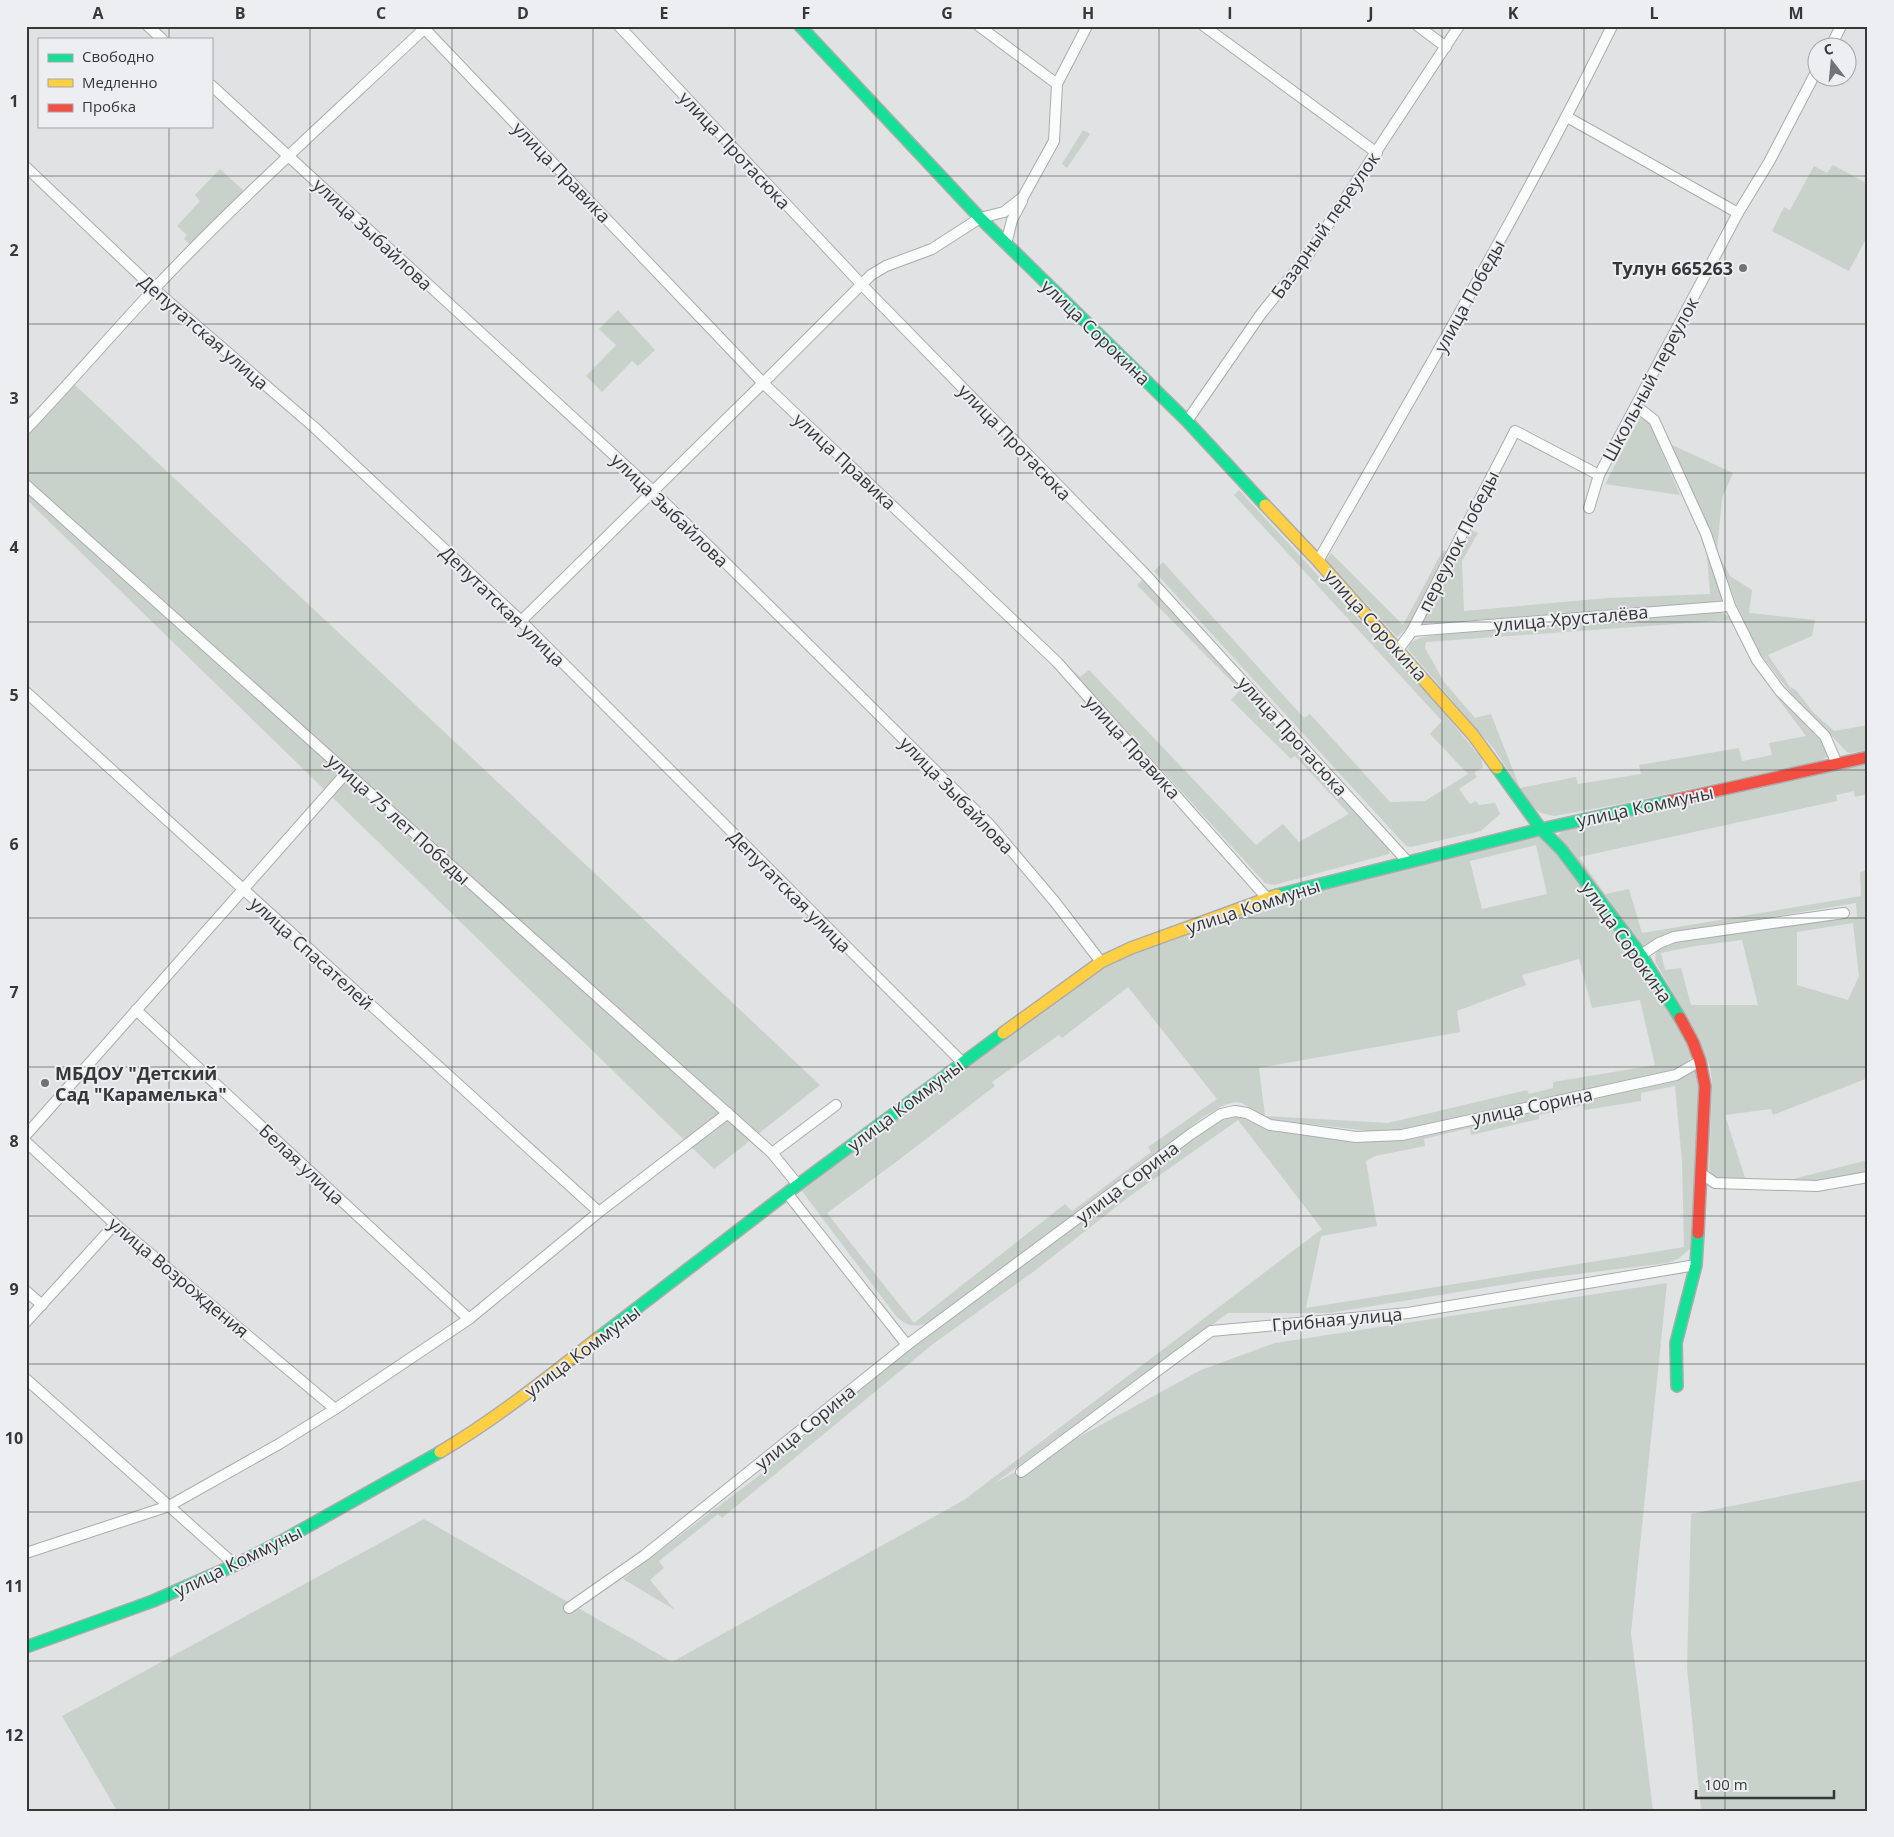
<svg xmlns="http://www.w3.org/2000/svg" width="1894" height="1837" viewBox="0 0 1894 1837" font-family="'Open Sans',sans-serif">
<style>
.green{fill:#c8d2cb;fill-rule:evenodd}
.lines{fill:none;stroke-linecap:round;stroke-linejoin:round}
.street-casing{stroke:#acacad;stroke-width:12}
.fast-casing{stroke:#acacad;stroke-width:14}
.slow-casing{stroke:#acacad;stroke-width:14}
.jam-casing{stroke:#acacad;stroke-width:14}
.street{stroke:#fafbfb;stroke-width:10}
.fast{stroke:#16e098;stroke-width:11}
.slow{stroke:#ffcf43;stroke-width:11}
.jam{stroke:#f24e42;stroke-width:11}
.grid{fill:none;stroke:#373738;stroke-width:1;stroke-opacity:0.55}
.poi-dot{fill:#727374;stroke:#edeef1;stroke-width:2}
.labels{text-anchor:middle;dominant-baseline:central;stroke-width:4;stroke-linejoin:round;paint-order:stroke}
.street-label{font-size:18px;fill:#373738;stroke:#edeef1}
.poi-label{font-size:18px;font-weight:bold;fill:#373738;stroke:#edeef1;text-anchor:end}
.neatline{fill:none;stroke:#373738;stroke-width:2}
.grid-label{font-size:16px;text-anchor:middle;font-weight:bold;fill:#373738}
</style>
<rect width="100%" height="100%" fill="#e1e2e3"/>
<g class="green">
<path d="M1083,130L1090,134L1067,168L1062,164Z"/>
<path d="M1833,165L1868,184V235L1849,271L1772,231L1784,207L1790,210L1814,166L1827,173Z"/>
<path d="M220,169L245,192L191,246L184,239L187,235L177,226L200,201L195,195Z"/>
<path d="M618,310L655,350L638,366L632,361L602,392L586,376L616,345L599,329Z"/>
<path d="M74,384L820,1085L714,1169L26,499V417Z"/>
<path d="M1641,416L1647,417L1680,495L1605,484Z"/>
<path d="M1670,444L1733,473L1722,498L1717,551L1730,576L1752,590L1749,613L1815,620L1812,636L1768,655L1790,687L1796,690L1813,712L1834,731L1868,725V750L1850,753L1847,752L1793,696L1758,651L1739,611L1713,541Z"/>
<path d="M1239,490L1435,702L1481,758L1483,767L1474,773L1477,777L1459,789L1470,804L1476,801L1479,805L1495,803L1500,814L1481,831L1411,847L1406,846L1154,571L1163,562L1304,718L1310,714L1390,802L1425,801L1468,774L1430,734L1442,721L1234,495Z"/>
<path d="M1471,530L1478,533L1462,561L1464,611L1608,598L1710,594L1706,544L1723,600L1718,602L1422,624Z"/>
<path d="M1443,550L1450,553L1406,629L1397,637L1326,560L1331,553L1403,625Z"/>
<path d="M1144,578L1389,842V854L1274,885L1265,883L1079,679L1062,660L1080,677L1089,670L1256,845L1283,824L1299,842L1349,814L1295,756L1291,759L1231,700L1240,690L1137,585Z"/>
<path d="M1716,611L1729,616L1753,661L1822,738L1831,755L1820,761L1620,804L1554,816L1541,813L1532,806L1494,749L1408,649L1410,643L1420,638L1436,635ZM1731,620L1752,664L1806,736L1769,743L1772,755L1742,761L1739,748L1639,765L1641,774L1578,784L1576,777L1520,788L1491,714L1475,718L1444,682L1425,648L1426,642Z"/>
<path d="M1868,762V794L1855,797L1854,791L1836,795L1837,801L1579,857L1605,894L1629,889L1642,933L1861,896L1860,872L1868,870V1078L1773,1115L1771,1109L1725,1115L1746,1181C1734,1180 1717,1183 1709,1173L1712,1083L1710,1066L1687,1018L1656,963C1654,949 1658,949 1669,942L1758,928L1857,917L1856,903L1675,933L1645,947H1642L1558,836L1559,834L1562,831ZM1853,923L1859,976L1848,1000L1797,985V932ZM1742,940L1758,1005H1691L1681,968L1665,970L1661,953L1695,946Z"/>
<path d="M1531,837H1541L1549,842L1645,973L1691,1050L1692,1056C1684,1067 1673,1070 1660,1075L1423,1126L1403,1130L1369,1131L1268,1119L1242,1103L1235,1102L1224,1105L1203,1117L1157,1154L930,1323C915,1327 907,1327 896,1316L802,1191L1081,982L1112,962L1268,902ZM1536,845L1547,894L1482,909L1470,861ZM1579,959L1592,1008L1640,1000L1655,1065L1553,1082V1088L1529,1094L1527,1090L1388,1123L1265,1116L1259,1068L1460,1032L1457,1011L1526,985L1522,975ZM1128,987L1217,1099L1148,1147L1151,1152L1072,1211L1065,1204L914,1323L827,1213L896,1162L995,1086L992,1082L1059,1035L1062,1038Z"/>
<path d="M1695,1067L1702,1074L1690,1249L1679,1258L1668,1263L1544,1278L1329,1313H1228L995,1483L1201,1370L1275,1343L1667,1283L1631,1633L1653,1811H117L62,1716L424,1519L672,1662L964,1500L1322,1229L1238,1120L1130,1196L1033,1272L933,1344L722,1518L718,1514L659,1561L664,1568L650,1580L675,1610L623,1579L757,1477L870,1380L969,1304L1219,1120L1228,1115L1246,1114L1271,1131L1365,1141H1392L1423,1136L1556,1105ZM1675,1086L1682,1162L1684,1247L1306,1308L1321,1236L1377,1226L1366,1161L1375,1156L1425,1146L1424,1139L1470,1128L1471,1135L1539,1119V1115L1583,1105L1585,1110L1641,1101V1093Z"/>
<path d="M1868,1160V1171C1838,1177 1808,1185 1778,1180L1793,1179Z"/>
<path d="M1868,1479V1811H1701L1687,1668L1691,1514Z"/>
</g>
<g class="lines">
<defs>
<g id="street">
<path d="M148,26L162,39"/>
<path d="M422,26L763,383L1057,662L1267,898"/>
<path d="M619,26L862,285L1145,574L1407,861"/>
<path d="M979,26L1057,84L1087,26"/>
<path d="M1204,26L1377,153"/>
<path d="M1418,26L1446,47"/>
<path d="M1830,48L1841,26"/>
<path d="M211,85L653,491L833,669L989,824L1055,902L1101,962"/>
<path d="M1567,117L1738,213"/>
<path d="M26,167L154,289L314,427L521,621L962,1062"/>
<path d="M1006,244L1012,220L1022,201"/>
<path d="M1636,406L1654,420L1706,534L1730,606L1757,660L1780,691L1825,736L1837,764"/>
<path d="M1187,421L1261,314L1308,255L1459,26"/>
<path d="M26,429C70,383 111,335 154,289C241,197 335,113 427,26"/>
<path d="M26,485L772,1153"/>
<path d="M1589,508L1599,475L1738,213L1769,162L1816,72"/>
<path d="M1318,561C1419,384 1522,209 1612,26"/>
<path d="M521,621L763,383L871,275L886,266L932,249L980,218L1004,212L1023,197L1054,141L1057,84"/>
<path d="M1412,631L1730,606"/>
<path d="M1398,650L1412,631L1515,431L1599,475"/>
<path d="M26,692L599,1212"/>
<path d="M1641,955L1659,943L1674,937L1844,913"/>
<path d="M136,1010L469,1319"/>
<path d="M26,1135L347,772"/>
<path d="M26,1142L115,1224L335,1409"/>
<path d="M1702,1174L1715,1183L1817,1186L1868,1177"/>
<path d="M798,1185L772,1153L836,1105"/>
<path d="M787,1193L907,1345"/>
<path d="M26,1291L42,1305"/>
<path d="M26,1322L115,1224"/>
<path d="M26,1379L169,1506L279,1444L335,1409L469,1319L599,1212L728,1113"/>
<path d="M1021,1472L1211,1331L1408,1313L1696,1265"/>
<path d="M26,1553L169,1506L235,1565"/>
<path d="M569,1608L645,1555L907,1345L1191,1134L1221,1114L1235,1111L1247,1113L1270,1125L1293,1128L1356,1137L1402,1135L1676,1075L1700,1061"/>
</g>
<g id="fast">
<path d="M800,26L980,218L1187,421L1265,505"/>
<path d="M1497,768L1541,829L1561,849L1641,955L1680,1018"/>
<path d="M1277,895L1541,829L1670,801"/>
<path d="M598,1338L787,1193L1003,1033"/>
<path d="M1677,1386L1676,1343L1696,1265L1698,1233"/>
<path d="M26,1647L153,1601L235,1565L280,1542L440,1452"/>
</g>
<g id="slow">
<path d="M1265,505L1318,561L1473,735L1497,768"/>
<path d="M1003,1033L1101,962L1131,948L1277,895"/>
<path d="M440,1452C496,1419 547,1378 598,1338"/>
</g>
<g id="jam">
<path d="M1670,801L1868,757"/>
<path d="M1680,1018L1693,1042L1700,1061L1705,1086L1698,1233"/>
</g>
</defs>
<use href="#street" class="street-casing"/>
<use href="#fast" class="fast-casing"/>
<use href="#slow" class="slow-casing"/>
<use href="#jam" class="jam-casing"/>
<use href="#street" class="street"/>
<use href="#fast" class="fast"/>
<use href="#slow" class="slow"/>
<use href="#jam" class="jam"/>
</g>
<path class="grid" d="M169,26V39M310,26V1811M452,26V1811M593,26V1811M735,26V1811M876,26V1811M1018,26V1811M1159,26V1811M1301,26V1811M1442,26V1811M1584,26V1811M1725,26V1811M169,126V1811M26,176H1868M26,324H1868M26,473H1868M26,622H1868M26,770H1868M26,918H1868M26,1067H1868M26,1216H1868M26,1364H1868M26,1512H1868M26,1661H1868"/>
<g class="poi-dot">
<circle cx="1743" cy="268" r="5"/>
<circle cx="45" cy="1083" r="5"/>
</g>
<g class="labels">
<g class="street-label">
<text transform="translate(735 150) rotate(47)">улица Протасюка</text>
<text transform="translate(562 172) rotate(46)">улица Правика</text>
<text transform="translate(1325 225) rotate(-55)">Базарный переулок</text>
<text transform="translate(373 234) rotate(43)">улица Зыбайлова</text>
<text transform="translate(1469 296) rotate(-61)">улица Победы</text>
<text transform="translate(204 332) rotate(41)">Депутатская улица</text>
<text transform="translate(1096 332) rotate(44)">улица Сорокина</text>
<text transform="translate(1650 379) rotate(-62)">Школьный переулок</text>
<text transform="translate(1015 442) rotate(46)">улица Протасюка</text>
<text transform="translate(845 461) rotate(43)">улица Правика</text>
<text transform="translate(670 510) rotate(44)">улица Зыбайлова</text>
<text transform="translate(1458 541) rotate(-63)">переулок Победы</text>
<text transform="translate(503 606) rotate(44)">Депутатская улица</text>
<text transform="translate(1571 618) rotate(-5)">улица Хрусталёва</text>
<text transform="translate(1376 625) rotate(48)">улица Сорокина</text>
<text transform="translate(1293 736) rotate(48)">улица Протасюка</text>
<text transform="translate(1133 747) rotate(48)">улица Правика</text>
<text transform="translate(957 795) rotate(46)">улица Зыбайлова</text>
<text transform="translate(1645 806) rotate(-12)">улица Коммуны</text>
<text transform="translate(399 819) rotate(42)">улица 75 лет Победы</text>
<text transform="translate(790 891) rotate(45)">Депутатская улица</text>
<text transform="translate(1253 906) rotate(-18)">улица Коммуны</text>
<text transform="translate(1627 942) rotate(55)">улица Сорокина</text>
<text transform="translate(312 953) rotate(42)">улица Спасателей</text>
<text transform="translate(905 1105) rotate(-37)">улица Коммуны</text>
<text transform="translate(1532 1106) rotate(-12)">улица Сорина</text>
<text transform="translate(302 1164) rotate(43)">Белая улица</text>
<text transform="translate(1127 1182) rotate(-37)">улица Сорина</text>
<text transform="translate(179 1277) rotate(40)">улица Возрождения</text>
<text transform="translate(1337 1319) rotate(-5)">Грибная улица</text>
<text transform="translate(582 1351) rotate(-37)">улица Коммуны</text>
<text transform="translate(805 1427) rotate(-39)">улица Сорина</text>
<text transform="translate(238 1561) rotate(-26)">улица Коммуны</text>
</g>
<g class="poi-label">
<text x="1733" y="268">Тулун 665263</text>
<text x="55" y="1073" text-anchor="start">МБДОУ "Детский<tspan x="55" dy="21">Сад "Карамелька"</tspan></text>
</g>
</g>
<rect width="1894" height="1837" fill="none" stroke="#edeef1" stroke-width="55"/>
<rect x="38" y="38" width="175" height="90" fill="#edeef1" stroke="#a4a5a7"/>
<rect x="48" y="54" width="25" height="8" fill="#16e098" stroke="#a4a5a7"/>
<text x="82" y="62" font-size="15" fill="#373738">Свободно</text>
<rect x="48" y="79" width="25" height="8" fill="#ffcf43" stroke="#a4a5a7"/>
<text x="82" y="88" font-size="15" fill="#373738">Медленно</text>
<rect x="48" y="104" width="25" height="8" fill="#f24e42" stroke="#a4a5a7"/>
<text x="82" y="112" font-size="15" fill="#373738">Пробка</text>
<g transform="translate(1832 62) rotate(344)"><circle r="24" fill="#edeef1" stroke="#a4a5a7"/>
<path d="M0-4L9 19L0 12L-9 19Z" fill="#727374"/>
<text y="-8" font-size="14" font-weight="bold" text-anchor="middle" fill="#373738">С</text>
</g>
<path d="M1696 1790v8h138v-8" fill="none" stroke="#373738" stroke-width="2.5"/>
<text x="1704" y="1790" font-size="15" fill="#373738" stroke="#edeef1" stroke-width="4" paint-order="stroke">100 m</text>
<rect x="28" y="28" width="1838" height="1782" class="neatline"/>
<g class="grid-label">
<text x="98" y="19">A</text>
<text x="240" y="19">B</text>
<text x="381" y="19">C</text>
<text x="523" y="19">D</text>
<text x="664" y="19">E</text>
<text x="806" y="19">F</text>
<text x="947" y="19">G</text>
<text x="1088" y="19">H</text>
<text x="1230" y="19">I</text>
<text x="1371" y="19">J</text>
<text x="1513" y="19">K</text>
<text x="1654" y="19">L</text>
<text x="1796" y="19">M</text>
<text x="14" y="107">1</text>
<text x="14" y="256">2</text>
<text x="14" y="404">3</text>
<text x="14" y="553">4</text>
<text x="14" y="701">5</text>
<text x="14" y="850">6</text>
<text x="14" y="998">7</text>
<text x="14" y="1147">8</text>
<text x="14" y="1295">9</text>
<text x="14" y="1444">10</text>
<text x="14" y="1592">11</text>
<text x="14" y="1741">12</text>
</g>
</svg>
